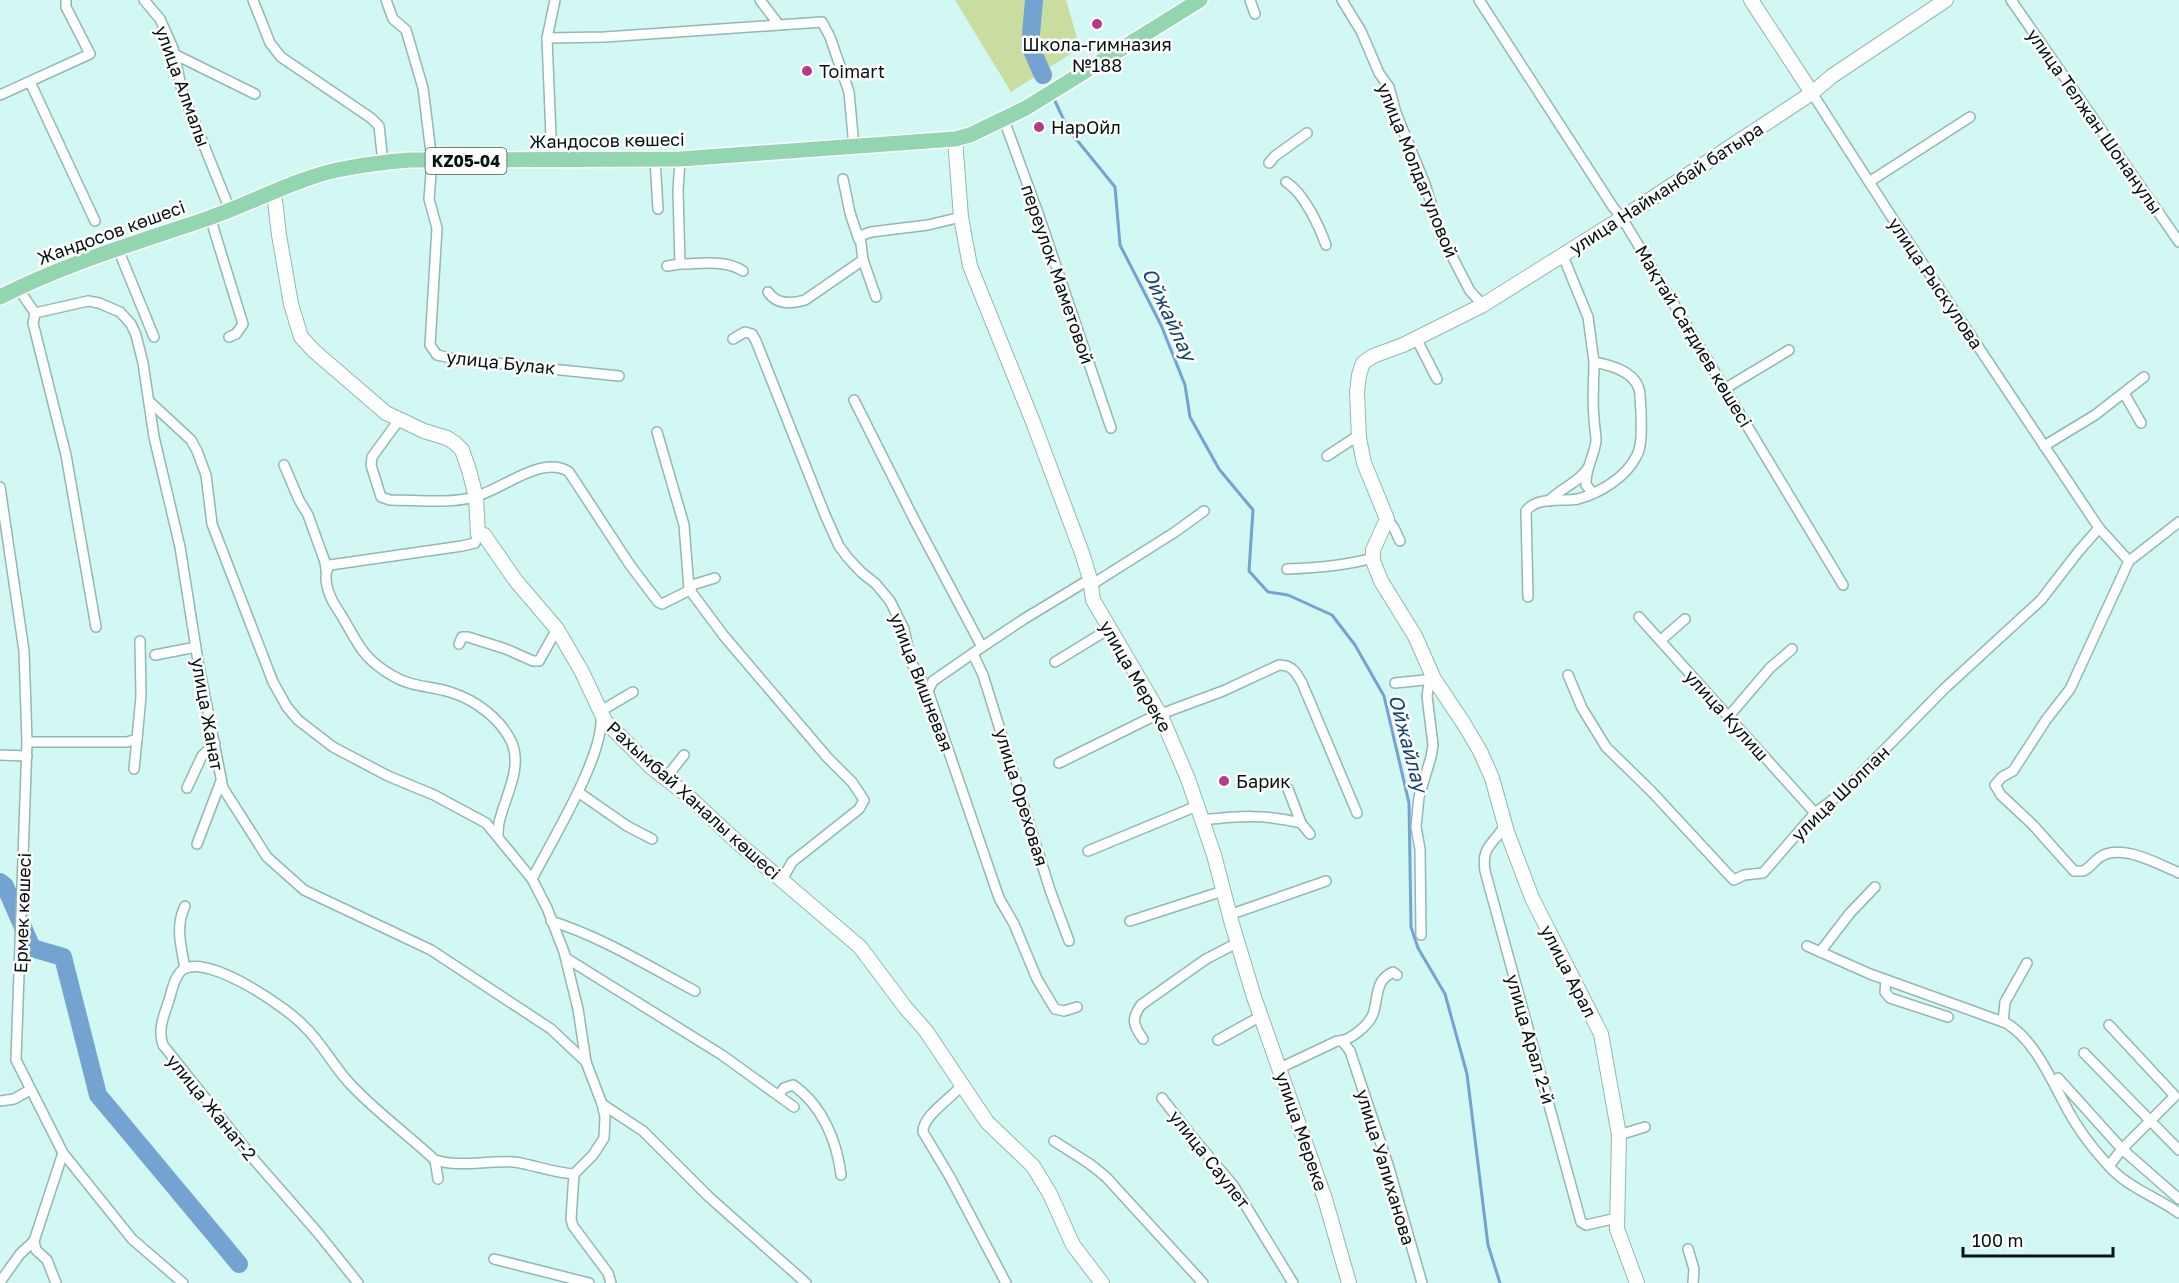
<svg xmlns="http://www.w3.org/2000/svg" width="2179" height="1283" viewBox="0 0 2179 1283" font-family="'Golos Text',sans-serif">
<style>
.green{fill:#c8dd9f}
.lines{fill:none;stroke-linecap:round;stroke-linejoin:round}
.stream{stroke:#74a2d1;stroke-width:3}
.river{stroke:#74a2d1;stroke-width:18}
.street-casing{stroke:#93b7b2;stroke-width:12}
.secondary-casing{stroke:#93b7b2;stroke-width:16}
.primary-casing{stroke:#fff;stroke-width:18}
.street{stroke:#fff;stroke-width:9}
.secondary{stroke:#fff;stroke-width:14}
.primary{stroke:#92d6af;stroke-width:15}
.poi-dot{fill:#b73a8a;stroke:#fff;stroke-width:2}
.labels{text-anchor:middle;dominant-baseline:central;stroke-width:5;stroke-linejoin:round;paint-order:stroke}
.shield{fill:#fff;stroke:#515a58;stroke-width:1.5}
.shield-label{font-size:16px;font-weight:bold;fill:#061311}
.poi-label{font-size:18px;fill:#061311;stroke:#fff;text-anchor:start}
.street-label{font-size:18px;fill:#061311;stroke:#fff}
.water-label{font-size:20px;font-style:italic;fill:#144572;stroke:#fff}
</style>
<rect width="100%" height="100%" fill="#d2f8f3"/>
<path class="green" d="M955,0H1066L1080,48L1011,92Z"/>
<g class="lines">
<path class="stream" d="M1055,101L1068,129L1115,187L1120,245L1161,325L1185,385L1190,417L1219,469L1253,510L1249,571L1268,592L1288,595L1332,615L1355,645L1384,696L1409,803L1411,927L1418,948L1445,994L1467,1074L1488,1245L1500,1283"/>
<g class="river">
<path d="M1034,0L1030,46L1043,75"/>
<path d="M0,882L5,886L32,948L63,957L98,1095L239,1264"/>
</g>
<defs>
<g id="street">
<path d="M144,0L160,19L173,48L182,91L230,210"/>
<path d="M253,0L270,43L281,57L371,118L379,126L383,162"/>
<path d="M386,0L393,19L406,30L423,88L432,161L429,199L437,228L430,345L437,355L456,359L619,376"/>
<path d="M760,0L779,25L822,22L830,37L849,92L854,147"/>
<path d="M1250,0L1255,14"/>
<path d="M1342,0L1361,31L1379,73L1389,87L1396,113L1425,184L1441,235L1470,291L1483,305"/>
<path d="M1479,0L1613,207L1622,218L1843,585"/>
<path d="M2011,0L2179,242"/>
<path d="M547,38L555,0"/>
<path d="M174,54L255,94"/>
<path d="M30,82L95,221"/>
<path d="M1812,93L1891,216L2099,528L2129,561"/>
<path d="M0,95L90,54L66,7V0"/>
<path d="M1004,120L1038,213L1111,428"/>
<path d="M655,159L658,209"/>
<path d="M680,159L678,191L680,264C701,264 725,259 743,271"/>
<path d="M552,161L547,38L605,37L779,25"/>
<path d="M1269,163L1275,156L1307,133"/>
<path d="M843,179L850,213L859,240"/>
<path d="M1286,182C1304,193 1319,226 1326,245"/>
<path d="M1869,182L1970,117"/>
<path d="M210,217L243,324L236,334L229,337"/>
<path d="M118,249L154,337"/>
<path d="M667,266L680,264"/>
<path d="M18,288L35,313L33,323L66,455L96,627"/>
<path d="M768,292C777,305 792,304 805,300L863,260"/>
<path d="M876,297L863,260L860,236L871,232L928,225L961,217"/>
<path d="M35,313L88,301L99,303L120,312L131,324L136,335L143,363L154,437L180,547L198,661L223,788L267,857L304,890L431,950L551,1029L586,1062"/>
<path d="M1416,338L1437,379"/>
<path d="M733,339L745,332L752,334L756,341L825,515L839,546L848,558L861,572L876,584L890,601L904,629L911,662L928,691L999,898L1014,924L1037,979L1055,1009L1064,1011L1077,1007"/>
<path d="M1726,388L1789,350"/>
<path d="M2124,393L2141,423"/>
<path d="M854,400L915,521L982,647"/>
<path d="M150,402L191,440L197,451L206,475L212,524L273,682L287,707L298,720L333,747L388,776L434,795L486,823L532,879L547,908L564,952L578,1009L586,1062L602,1104L605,1117L604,1138L593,1155L574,1174C554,1173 535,1165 514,1162C487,1160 461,1168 435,1160C408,1135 378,1113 353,1087C334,1068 323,1044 304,1026C286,1007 210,955 184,969C176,973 172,989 170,997C165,1013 157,1029 163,1045L256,1162L318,1233L358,1283"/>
<path d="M399,420L372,457L371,465L381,497L390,500C416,500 450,504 474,497C502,490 542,454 569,472L630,565L658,602L662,604L686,592L695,584L715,578"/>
<path d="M657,432L684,525L689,589L724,636L827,757L852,782L864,800L859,809L792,862L782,880"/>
<path d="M2044,446L2095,415L2144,377"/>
<path d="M1327,456L1359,435"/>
<path d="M284,465L299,500L308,515L325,562L326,570"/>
<path d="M0,487L24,651L27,742L16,1060L63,1153L132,1239L183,1283"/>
<path d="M1593,493L1586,485C1585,469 1594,457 1596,441C1596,433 1594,425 1594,418C1592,399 1594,380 1594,362"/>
<path d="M1549,501C1560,488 1579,483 1587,469"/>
<path d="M1387,519L1394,528L1400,541"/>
<path d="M2179,522L2129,561L2070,689L2046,720L2013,771L2002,777L1995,785L2001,795L2033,825L2074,871H2083C2092,867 2096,857 2106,854C2128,847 2159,864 2179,873"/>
<path d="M478,534L475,543L462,546L330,565C321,576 329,596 336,607C357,638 357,655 393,676C411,687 431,686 450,692C476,700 501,719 512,743C522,768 506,795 500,819C498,825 498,831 498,837"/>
<path d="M1287,569C1316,568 1344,566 1373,558"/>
<path d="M1091,585L1175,532L1204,511"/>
<path d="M1528,597L1526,511C1537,496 1563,502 1578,499C1600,493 1626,477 1636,457C1643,445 1641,425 1641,411C1640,404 1641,396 1639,389C1634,371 1610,365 1594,362L1588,317L1563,256"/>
<path d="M1639,617L1815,813"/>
<path d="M1661,640L1685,619"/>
<path d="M459,644L462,637H468L506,649L533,661H539L557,629"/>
<path d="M973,654L983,675L1050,890L1069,941"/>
<path d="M155,655L196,647"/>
<path d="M1055,662L1109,629"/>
<path d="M1568,675L1582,708L1606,747L1652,792L1727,873L1734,880L1744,875L1763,873L1815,813L1844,791L1944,689L2041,600L2078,552L2099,528"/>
<path d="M1395,683L1434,679"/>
<path d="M928,691L933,681L982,647L1024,619L1090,579"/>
<path d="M599,712L633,692"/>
<path d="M1729,716L1770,668L1792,649"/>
<path d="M27,742H127L137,739L141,696L140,641"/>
<path d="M0,755L27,756"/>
<path d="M1059,763L1150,718L1223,691L1279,665C1292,665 1296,672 1302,683L1357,813"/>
<path d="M134,769L137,739"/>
<path d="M665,779L684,755"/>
<path d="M187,788L202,756L215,743"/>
<path d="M1288,789L1301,823"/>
<path d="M578,792L627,826L652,839"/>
<path d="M1203,820C1240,816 1264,814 1301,823L1310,834"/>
<path d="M1505,825C1494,845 1481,845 1485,871L1581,1222L1586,1225L1617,1218"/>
<path d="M197,844L221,781"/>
<path d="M1088,851L1197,806"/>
<path d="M532,879C551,842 604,756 601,717"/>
<path d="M185,906C175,926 181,946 185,968"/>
<path d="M1229,915L1326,881"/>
<path d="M551,921C602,937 648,966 695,991"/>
<path d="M1130,921L1223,891"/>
<path d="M1421,935L1420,849L1416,827L1419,797L1431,757L1433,745L1427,696L1429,684L1434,679"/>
<path d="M1807,946L1870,974L2006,1023C2039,1042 2056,1093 2076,1124C2085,1138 2096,1152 2107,1164C2126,1187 2155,1196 2179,1213"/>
<path d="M1820,952L1850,913L1875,887"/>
<path d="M566,958L722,1055L794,1107"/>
<path d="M1886,980L1885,992L1890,998L1948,1017"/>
<path d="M2003,1022L2005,1002L2027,963"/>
<path d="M1143,1039C1133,1025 1131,1019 1141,1005L1206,959L1237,943"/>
<path d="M1218,1040L1261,1016"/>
<path d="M1343,1042L1350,1051L1389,1168L1422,1283"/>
<path d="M2084,1053L2179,1150"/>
<path d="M1280,1068L1337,1041C1349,1042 1369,1025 1373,1014C1379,997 1374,981 1393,972L1397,975"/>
<path d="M2058,1078L2122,1149L2179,1199"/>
<path d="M962,1085C953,1097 922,1116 923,1132L950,1177L1006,1283"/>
<path d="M779,1095L784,1088L793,1085C822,1105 837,1141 841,1175"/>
<path d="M1162,1098L1190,1134L1233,1185L1293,1283"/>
<path d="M0,1101L14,1099L30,1090"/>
<path d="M602,1104L643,1131L709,1197L806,1283"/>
<path d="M1619,1135L1645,1127"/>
<path d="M1054,1141L1090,1164L1106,1177L1203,1283"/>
<path d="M435,1160L438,1179"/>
<path d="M2109,1166L2122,1149L2175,1096L2109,1025"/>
<path d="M574,1174L571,1219L573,1226L608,1273L611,1283"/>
<path d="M34,1241L36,1250L47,1260L56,1283"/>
<path d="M1688,1249L1694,1269L1693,1283"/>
<path d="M494,1259L589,1283"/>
<path d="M0,1282L20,1254L34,1241L63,1153"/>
</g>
<g id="secondary">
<path d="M1751,0L1812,93"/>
<path d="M955,139L961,217L970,266L1033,422L1082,553L1090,579L1093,600L1161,716L1188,779L1214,855L1232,924L1254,997L1325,1199L1349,1283"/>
<path d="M274,192L279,235L291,304L301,337L314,351L386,413L424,431L447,438L455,443L462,450L469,470L476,497L478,534L484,535L516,581L557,629L582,672L605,721L652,768L687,795L736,841L860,947L905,1007L926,1031L987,1122L1033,1166L1050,1194L1073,1245L1102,1283"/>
<path d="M1637,1283L1617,1229L1619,1135L1601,1034L1532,898L1507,832L1492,778L1480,751L1464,724L1434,679L1415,636L1381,581L1373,561V550L1387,519L1364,463L1359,438L1357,392L1359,375L1363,363L1373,356L1403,345L1483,305L1622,218L1812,93L1832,76L1946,0"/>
</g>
<path id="primary" d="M0,297C66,263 139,242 209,218C252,203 293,180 337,170C361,165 385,162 410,160L680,159L955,139L970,135L1026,108L1200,0"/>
</defs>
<use href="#street" class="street-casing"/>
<use href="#secondary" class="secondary-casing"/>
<use href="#primary" class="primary-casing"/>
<use href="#street" class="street"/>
<use href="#secondary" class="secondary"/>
<use href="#primary" class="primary"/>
</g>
<g class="poi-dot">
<circle cx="1097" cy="24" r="6"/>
<circle cx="807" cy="71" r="6"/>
<circle cx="1039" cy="127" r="6"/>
<circle cx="1224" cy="781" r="6"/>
</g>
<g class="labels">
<rect class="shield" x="425.5" y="148" width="81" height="26" rx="4.5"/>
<g class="shield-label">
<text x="466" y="161">KZ05-04</text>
</g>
<g class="poi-label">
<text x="1097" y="44" text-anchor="middle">Школа-гимназия<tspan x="1097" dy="21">№188</tspan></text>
<text x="819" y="71">Toimart</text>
<text x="1051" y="127">НарОйл</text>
<text x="1236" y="781">Барик</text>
</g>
<g class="street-label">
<text transform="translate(183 86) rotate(70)">улица Алмалы</text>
<text transform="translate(2095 121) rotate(55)">улица Телжан Шонанулы</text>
<text transform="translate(607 140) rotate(-1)">Жандосов көшесі</text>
<text transform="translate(1418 170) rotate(68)">улица Молдагуловой</text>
<text transform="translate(1666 188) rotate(-33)">улица Найманбай батыра</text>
<text transform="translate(111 232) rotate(-20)">Жандосов көшесі</text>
<text transform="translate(1058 274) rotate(71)">переулок Маметовой</text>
<text transform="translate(1936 283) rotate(56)">улица Рыскулова</text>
<text transform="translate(1694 336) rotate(59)">Мақтай Сағдиев көшесі</text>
<text transform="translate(501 362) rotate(6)">улица Булак</text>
<text transform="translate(1136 676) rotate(60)">улица Мереке</text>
<text transform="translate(922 682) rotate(69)">улица Вишневая</text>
<text transform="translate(208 714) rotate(80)">улица Жанат</text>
<text transform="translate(1727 715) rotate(48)">улица Кулиш</text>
<text transform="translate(1840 793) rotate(-44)">улица Шолпан</text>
<text transform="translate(1022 797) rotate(73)">улица Ореховая</text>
<text transform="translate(694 800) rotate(42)">Рахымбай Ханалы көшесі</text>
<text transform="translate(22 913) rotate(-88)">Ермек көшесі</text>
<text transform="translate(1569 971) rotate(63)">улица Арал</text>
<text transform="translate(1531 1039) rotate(74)">улица Арал 2-й</text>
<text transform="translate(212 1107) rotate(51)">улица Жанат-2</text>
<text transform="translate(1302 1131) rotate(71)">улица Мереке</text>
<text transform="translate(1210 1159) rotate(52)">улица Саулет</text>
<text transform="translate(1386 1167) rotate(73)">улица Уалиханова</text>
</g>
<g class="water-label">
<text transform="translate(1170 314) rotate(65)">Ойжайлау</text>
<text transform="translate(1409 743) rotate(75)">Ойжайлау</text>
</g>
</g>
<path d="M1963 1247v9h150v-9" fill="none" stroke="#061311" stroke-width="3"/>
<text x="1972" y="1247" font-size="18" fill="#061311" stroke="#ffffff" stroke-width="4.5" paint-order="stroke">100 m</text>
</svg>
